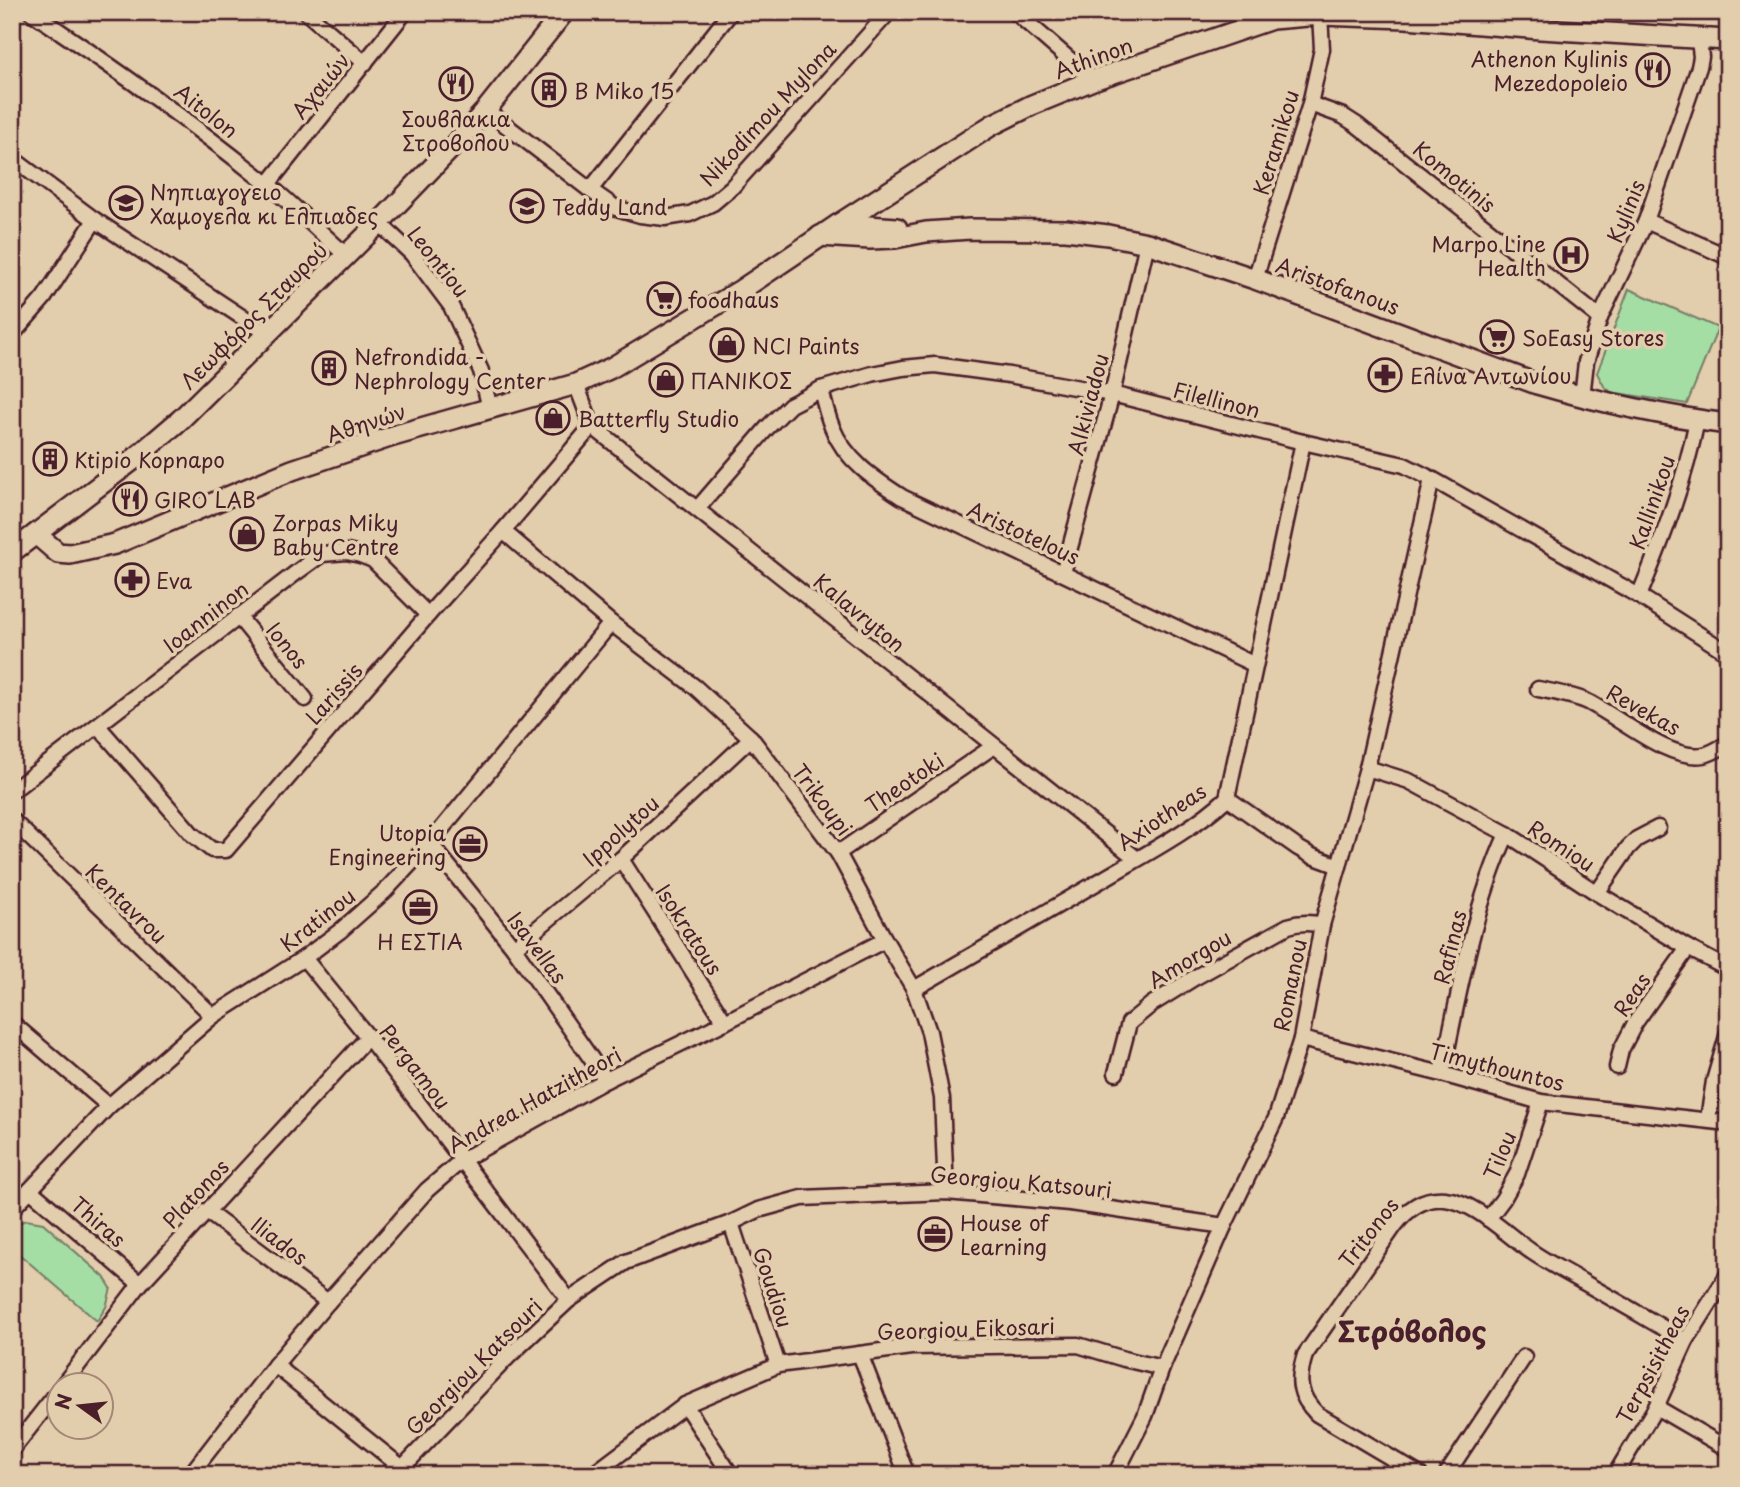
<svg xmlns="http://www.w3.org/2000/svg" width="1740" height="1487" viewBox="0 0 1740 1487" font-family="'Playpen Sans',sans-serif">
<style>
.green{fill:#a4dea4;stroke:#777e68;stroke-width:2}
.lines{fill:none;stroke-linecap:round;stroke-linejoin:round}
.street-casing{stroke:#4a1f2b;stroke-width:19}
.secondary-casing{stroke:#4a1f2b;stroke-width:24}
.street{stroke:#e2cdac;stroke-width:14}
.secondary{stroke:#e2cdac;stroke-width:19}
.labels{text-anchor:middle;dominant-baseline:central;stroke-width:7;stroke-linejoin:round;paint-order:stroke}
.street-label{font-size:21px;fill:#4a1f2b;stroke:#e2cdac}
.poi-label{font-size:21px;fill:#4a1f2b;stroke:#e2cdac;text-anchor:start}
.district-label{font-size:28px;font-weight:bold;fill:#4a1f2b;stroke:#e2cdac}
</style>
<rect width="100%" height="100%" fill="#e2cdac"/>
<filter id="ink" filterUnits="userSpaceOnUse"><feTurbulence type="fractalNoise" baseFrequency=".0143" numOctaves="2"/><feDisplacementMap in="SourceGraphic" scale="14" xChannelSelector="R" yChannelSelector="G"/><feConvolveMatrix kernelMatrix="1 2 1 2 8 2 1 2 1" color-interpolation-filters="sRGB"/></filter>
<g filter="url(#ink)">
<g class="green">
<path d="M1629,289L1718,328L1687,404L1611,392L1604,386L1597,373Z"/>
<path d="M26,1220L43,1223L104,1277L111,1288L106,1307L97,1321L12,1248V1226Z"/>
</g>
<g class="lines">
<defs>
<g id="street">
<path d="M31,12C112,66 191,122 266,183C294,205 319,232 346,255"/>
<path d="M306,12L365,63"/>
<path d="M1015,12L1093,80"/>
<path d="M1539,12L1540,29"/>
<path d="M1310,104L1343,116L1357,125L1600,318"/>
<path d="M486,110L590,190L616,208L640,215L665,218L690,214L713,203L732,187L889,12"/>
<path d="M12,158L95,220L266,333"/>
<path d="M268,184L405,12"/>
<path d="M590,190L731,12"/>
<path d="M1646,221L1728,257"/>
<path d="M379,223L412,254L451,306L481,371L490,409"/>
<path d="M1255,279L1310,104L1322,49L1320,15"/>
<path d="M12,335L44,298L95,220"/>
<path d="M576,384L592,426L1137,859"/>
<path d="M821,389C824,402 827,415 832,427C845,460 874,479 902,497L1255,665"/>
<path d="M1582,397L1586,362L1600,318L1646,221L1699,67L1701,57L1699,40"/>
<path d="M698,508L767,428L790,405L821,389L872,374L903,368L935,365L1009,375L1112,394L1303,442L1404,465L1432,479L1639,596L1728,653"/>
<path d="M503,531L611,623L695,687L751,738L838,853L885,940L914,989L929,1032L942,1098L946,1192"/>
<path d="M1063,573L1112,394L1147,243"/>
<path d="M1639,596C1663,538 1685,481 1697,420"/>
<path d="M238,616L305,699"/>
<path d="M1538,689C1554,692 1571,695 1586,701C1618,716 1668,761 1703,755C1713,753 1720,748 1728,743"/>
<path d="M98,726L192,834L212,850H226L428,615L503,531L592,426"/>
<path d="M1367,768L1409,781L1507,834L1597,893L1688,948L1728,969"/>
<path d="M12,791L297,572L322,554L347,552L360,555L373,560L428,615"/>
<path d="M1227,798L1298,848L1312,856L1339,866"/>
<path d="M12,820L213,1016"/>
<path d="M430,843L514,948L606,1080"/>
<path d="M838,853L994,746"/>
<path d="M621,859L725,1022"/>
<path d="M1597,893L1628,848L1637,839L1658,828"/>
<path d="M514,948L621,859L751,738"/>
<path d="M304,958L368,1037L569,1300"/>
<path d="M914,989C978,952 1041,915 1105,878C1144,855 1194,829 1227,798L1303,442"/>
<path d="M12,1023L109,1106"/>
<path d="M1301,1039L1442,1074L1541,1102L1728,1123"/>
<path d="M1617,1067L1621,1050L1635,1023L1688,948"/>
<path d="M1116,1073L1129,1023L1152,1004L1194,978L1288,926C1300,922 1310,922 1322,925"/>
<path d="M1442,1074C1459,993 1473,909 1507,834"/>
<path d="M1708,1119L1714,1081L1728,1033"/>
<path d="M30,1190L140,1284"/>
<path d="M12,1209L109,1106L213,1016L304,958L340,931L385,891L430,843L611,623"/>
<path d="M206,1211L328,1302"/>
<path d="M1488,1219L1503,1199L1517,1174L1541,1102"/>
<path d="M731,1223L778,1365"/>
<path d="M860,1354L907,1475"/>
<path d="M275,1365L411,1475"/>
<path d="M62,1386L140,1284L368,1037"/>
<path d="M685,1405L731,1475"/>
<path d="M1656,1407L1728,1449"/>
<path d="M12,1450L60,1389"/>
<path d="M402,1468L509,1356L569,1300L626,1262L731,1223L758,1210L802,1198L946,1192L1070,1203L1224,1226"/>
<path d="M190,1475L275,1365L328,1302L427,1190L462,1160L606,1080L725,1022L885,940"/>
<path d="M592,1475L685,1405L778,1365L911,1347L1078,1345L1124,1359L1162,1368"/>
<path d="M1115,1475L1145,1416L1162,1368L1224,1226L1276,1118L1301,1039L1322,925L1367,768L1432,479"/>
<path d="M1420,1475L1317,1414C1298,1395 1297,1380 1305,1355L1395,1225C1408,1209 1423,1197 1445,1199C1476,1202 1506,1235 1532,1252C1548,1263 1566,1272 1583,1282C1617,1301 1651,1321 1686,1341"/>
<path d="M1446,1475L1524,1357"/>
<path d="M1615,1475L1656,1407L1686,1341L1728,1274"/>
</g>
<g id="secondary">
<path d="M839,224L897,228"/>
<path d="M820,236L870,239L895,238L926,232L970,229L1066,230L1108,235L1147,243L1255,279L1537,384C1599,402 1663,416 1728,424"/>
<path d="M36,534L58,553L70,554L115,544L292,470L393,436L576,384L611,368L741,290L839,224L992,125L1032,105L1093,80L1272,19L1320,15L1406,18L1540,29L1728,40"/>
<path d="M12,552L133,460L180,420L379,223L458,141L486,110L564,12"/>
</g>
</defs>
<use href="#street" class="street-casing"/>
<use href="#secondary" class="secondary-casing"/>
<use href="#street" class="street"/>
<use href="#secondary" class="secondary"/>
</g>
</g>
<defs>
<symbol id="restaurant-ring" viewBox="-11 -11 22 22"><circle r="9.5" fill="#e2cdac" stroke="#4a1f2b" stroke-width="1.5"/><path d="M-5-6h1v4h1v-4h1v4h1v-4h1v5L-1.5 .5V6h-2V.5L-5-1ZM5-6V6H3V1.5H1.5Q1.5-4 5-6Z" fill="#4a1f2b"/></symbol>
<symbol id="building-ring" viewBox="-11 -11 22 22"><circle r="9.5" fill="#e2cdac" stroke="#4a1f2b" stroke-width="1.5"/><path d="M-4-6H4V6H1V3H-1V6H-4ZM-2.5-4.3h1.7v1.8h-1.7ZM.8-4.3h1.7v1.8H.8ZM-2.5-1h1.7V.8h-1.7ZM.8-1h1.7V.8H.8Z" fill="#4a1f2b"/></symbol>
<symbol id="school-ring" viewBox="-11 -11 22 22"><circle r="9.5" fill="#e2cdac" stroke="#4a1f2b" stroke-width="1.5"/><path d="M0-5L7-2L0 1L-7-2ZM-4 1L0 2.5L4 1V4Q0 6-4 4Z" fill="#4a1f2b"/></symbol>
<symbol id="hospital-ring" viewBox="-11 -11 22 22"><circle r="9.5" fill="#e2cdac" stroke="#4a1f2b" stroke-width="1.5"/><path d="M-5-5h3v3.5h4V-5h3V5h-3V1.5h-4V5h-3Z" fill="#4a1f2b"/></symbol>
<symbol id="supermarket-ring" viewBox="-11 -11 22 22"><circle r="9.5" fill="#e2cdac" stroke="#4a1f2b" stroke-width="1.5"/><path d="M-6-5.5h2.5l.6 2H6L4.5 2H-2.5L-4.4-4H-6ZM-1.5 3.2a1.3 1.3 0 1 0 .1 0ZM3 3.2a1.3 1.3 0 1 0 .1 0Z" fill="#4a1f2b"/></symbol>
<symbol id="shop-ring" viewBox="-11 -11 22 22"><circle r="9.5" fill="#e2cdac" stroke="#4a1f2b" stroke-width="1.5"/><path d="M-5-2.5h2.3a2.7 3.5 0 0 1 5.4 0H5L5.5 6h-11ZM-1.5-2.5h3a1.5 2.3 0 0 0-3 0Z" fill="#4a1f2b"/></symbol>
<symbol id="pharmacy-ring" viewBox="-11 -11 22 22"><circle r="9.5" fill="#e2cdac" stroke="#4a1f2b" stroke-width="1.5"/><path d="M-2-6h4v4h4v4h-4v4h-4v-4h-4v-4h4Z" fill="#4a1f2b"/></symbol>
<symbol id="office-ring" viewBox="-11 -11 22 22"><circle r="9.5" fill="#e2cdac" stroke="#4a1f2b" stroke-width="1.5"/><path d="M-6-3h4V-5.5h4V-3h4V5H-6ZM-1-4.5V-3h2v-1.5ZM-6 0V1H6V0Z" fill="#4a1f2b"/></symbol>
</defs>
<g fill-rule="evenodd">
<use href="#restaurant-ring" x="1634" y="51" width="38" height="38"/>
<use href="#restaurant-ring" x="437" y="65" width="38" height="38"/>
<use href="#building-ring" x="530" y="71" width="38" height="38"/>
<use href="#school-ring" x="107" y="184" width="38" height="38"/>
<use href="#school-ring" x="508" y="187" width="38" height="38"/>
<use href="#hospital-ring" x="1552" y="236" width="38" height="38"/>
<use href="#supermarket-ring" x="645" y="280" width="38" height="38"/>
<use href="#supermarket-ring" x="1478" y="318" width="38" height="38"/>
<use href="#shop-ring" x="708" y="326" width="38" height="38"/>
<use href="#building-ring" x="310" y="349" width="38" height="38"/>
<use href="#pharmacy-ring" x="1366" y="356" width="38" height="38"/>
<use href="#shop-ring" x="647" y="361" width="38" height="38"/>
<use href="#shop-ring" x="534" y="399" width="38" height="38"/>
<use href="#building-ring" x="31" y="440" width="38" height="38"/>
<use href="#restaurant-ring" x="111" y="480" width="38" height="38"/>
<use href="#shop-ring" x="228" y="515" width="38" height="38"/>
<use href="#pharmacy-ring" x="113" y="561" width="38" height="38"/>
<use href="#office-ring" x="451" y="825" width="38" height="38"/>
<use href="#office-ring" x="401" y="888" width="38" height="38"/>
<use href="#office-ring" x="916" y="1215" width="38" height="38"/>
</g>
<g class="labels">
<g class="street-label">
<text transform="translate(1093 57) rotate(-20)">Athinon</text>
<text transform="translate(320 85) rotate(-51)">Αχαιών</text>
<text transform="translate(207 110) rotate(38)">Aitolon</text>
<text transform="translate(767 113) rotate(-47)">Nikodimou Mylona</text>
<text transform="translate(1275 142) rotate(-73)">Keramikou</text>
<text transform="translate(1455 176) rotate(39)">Komotinis</text>
<text transform="translate(1625 211) rotate(-68)">Kylinis</text>
<text transform="translate(439 261) rotate(51)">Leontiou</text>
<text transform="translate(1338 285) rotate(20)">Aristofanous</text>
<text transform="translate(253 315) rotate(-45)">Λεωφόρος Σταυρού</text>
<text transform="translate(1217 399) rotate(14)">Filellinon</text>
<text transform="translate(1087 404) rotate(-75)">Alkiviadou</text>
<text transform="translate(366 422) rotate(-18)">Αθηνών</text>
<text transform="translate(1651 502) rotate(-71)">Kallinikou</text>
<text transform="translate(1024 532) rotate(25)">Aristotelous</text>
<text transform="translate(860 612) rotate(39)">Kalavryton</text>
<text transform="translate(205 616) rotate(-38)">Ioanninon</text>
<text transform="translate(288 645) rotate(51)">Ionos</text>
<text transform="translate(333 693) rotate(-49)">Larissis</text>
<text transform="translate(1644 709) rotate(29)">Revekas</text>
<text transform="translate(904 782) rotate(-34)">Theotoki</text>
<text transform="translate(823 799) rotate(53)">Trikoupi</text>
<text transform="translate(1161 816) rotate(-34)">Axiotheas</text>
<text transform="translate(620 830) rotate(-42)">Ippolytou</text>
<text transform="translate(1562 845) rotate(33)">Romiou</text>
<text transform="translate(127 903) rotate(44)">Kentavrou</text>
<text transform="translate(317 919) rotate(-38)">Kratinou</text>
<text transform="translate(690 929) rotate(57)">Isokratous</text>
<text transform="translate(538 947) rotate(53)">Isavellas</text>
<text transform="translate(1449 947) rotate(-76)">Rafinas</text>
<text transform="translate(1189 958) rotate(-31)">Amorgou</text>
<text transform="translate(1289 985) rotate(-79)">Romanou</text>
<text transform="translate(1631 994) rotate(-56)">Reas</text>
<text transform="translate(416 1066) rotate(52)">Pergamou</text>
<text transform="translate(1497 1066) rotate(14)">Timythountos</text>
<text transform="translate(534 1099) rotate(-29)">Andrea Hatzitheori</text>
<text transform="translate(1499 1155) rotate(-68)">Tilou</text>
<text transform="translate(1021 1181) rotate(5)">Georgiou Katsouri</text>
<text transform="translate(195 1193) rotate(-47)">Platonos</text>
<text transform="translate(99 1221) rotate(41)">Thiras</text>
<text transform="translate(1368 1232) rotate(-52)">Tritonos</text>
<text transform="translate(280 1240) rotate(37)">Iliados</text>
<text transform="translate(774 1287) rotate(72)">Goudiou</text>
<text transform="translate(966 1328) rotate(-2)">Georgiou Eikosari</text>
<text transform="translate(1652 1364) rotate(-62)">Terpsisitheas</text>
<text transform="translate(473 1366) rotate(-45)">Georgiou Katsouri</text>
</g>
<g class="poi-label">
<text x="1628" y="58" text-anchor="end">Athenon Kylinis<tspan x="1628" dy="24">Mezedopoleio</tspan></text>
<text x="574" y="90">B Miko 15</text>
<text x="456" y="118" text-anchor="middle">Σουβλακια<tspan x="456" dy="24">Στροβολου</tspan></text>
<text x="150" y="191">Νηπιαγογειο<tspan x="150" dy="24">Χαμογελα κι Ελπιαδες</tspan></text>
<text x="552" y="206">Teddy Land</text>
<text x="1546" y="243" text-anchor="end">Marpo Line<tspan x="1546" dy="24">Health</tspan></text>
<text x="688" y="299">foodhaus</text>
<text x="1522" y="337">SoEasy Stores</text>
<text x="752" y="345">NCI Paints</text>
<text x="354" y="356">Nefrondida -<tspan x="354" dy="24">Nephrology Center</tspan></text>
<text x="1410" y="375">Ελίνα Αντωνίου</text>
<text x="690" y="380">ΠΑΝΙΚΟΣ</text>
<text x="578" y="418">Batterfly Studio</text>
<text x="74" y="459">Ktipio Kopnapo</text>
<text x="154" y="499">GIRO LAB</text>
<text x="272" y="522">Zorpas Miky<tspan x="272" dy="24">Baby Centre</tspan></text>
<text x="156" y="580">Eva</text>
<text x="446" y="832" text-anchor="end">Utopia<tspan x="446" dy="24">Engineering</tspan></text>
<text x="420" y="941" text-anchor="middle">Η ΕΣΤΙΑ</text>
<text x="960" y="1222">House of<tspan x="960" dy="24">Learning</tspan></text>
</g>
<g class="district-label">
<text x="1412" y="1330">Στρόβολος</text>
</g>
</g>
<rect width="1740" height="1487" fill="none" stroke="#e2cdac" stroke-width="42"/>
<rect x="21" y="21" width="1698" height="1445" fill="none" stroke="#4a1f2b" stroke-width="2.5" filter="url(#ink)"/>
<g transform="translate(80 1406) rotate(285)"><circle r="33" fill="#e2cdac" stroke="#a58778" stroke-width="2"/>
<path d="M0-5L12 26L0 18L-12 26Z" fill="#4a1f2b"/>
<text y="-10" font-size="19" font-weight="bold" text-anchor="middle" fill="#4a1f2b">N</text>
</g>
</svg>
